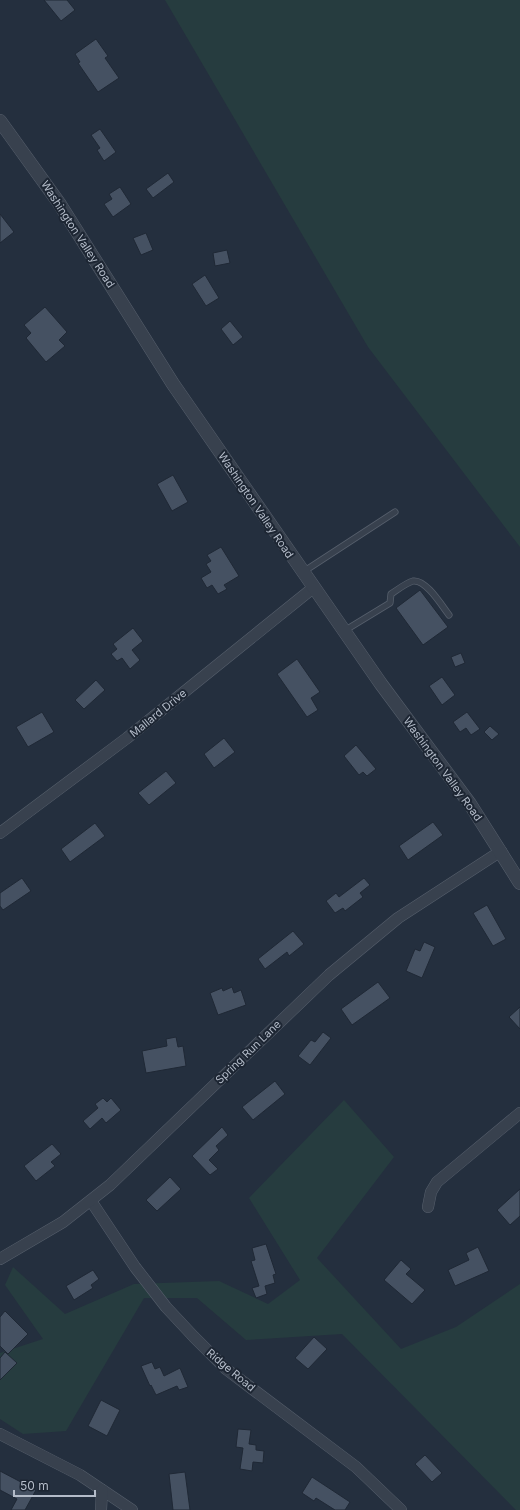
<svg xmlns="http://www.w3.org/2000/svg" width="520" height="1510" viewBox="0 0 520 1510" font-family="Inter,sans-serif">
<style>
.green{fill:#263c3f}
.building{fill:#455162;stroke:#1f2835}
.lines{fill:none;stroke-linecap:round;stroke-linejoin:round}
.service-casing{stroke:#565f6c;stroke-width:7}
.minor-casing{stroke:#565f6c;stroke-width:12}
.tertiary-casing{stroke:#565f6c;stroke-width:14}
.service{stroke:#38414e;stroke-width:5.5}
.minor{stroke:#38414e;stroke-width:11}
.tertiary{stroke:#38414e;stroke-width:13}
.labels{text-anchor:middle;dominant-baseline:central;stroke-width:4;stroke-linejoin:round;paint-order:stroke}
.street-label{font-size:11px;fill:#b4bcc9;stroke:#1d2633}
</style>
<rect width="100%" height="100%" fill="#242f3e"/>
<g class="green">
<path d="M165,0H520V547L368,347Z"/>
<path d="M344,1100L394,1157L317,1258L401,1349L456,1327L520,1284V1510H516L342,1334L246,1340L197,1298H144L66,1431L23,1434L0,1419V1353L43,1339L5,1285L13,1267L65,1314L134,1284L219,1281L268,1304L300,1280L249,1198Z"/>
</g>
<g class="building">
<path d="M44,0H67L75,10L61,21Z"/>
<path d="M96,39L108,56L105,58L119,78L98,92L78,63L80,62L75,54Z"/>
<path d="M100,129L116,152L104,161L97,150L100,148L91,135Z"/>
<path d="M168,173L174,182L153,198L146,189Z"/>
<path d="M120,187L131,204L113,217L104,204L112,199L109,194Z"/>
<path d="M0,214L14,232L0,243Z"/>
<path d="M146,233L153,250L141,255L133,238Z"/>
<path d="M227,250L230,263L215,266L213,253Z"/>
<path d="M205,275L219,298L206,306L192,284Z"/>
<path d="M45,307L67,332L59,340L65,346L46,362L26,338L31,333L24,325Z"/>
<path d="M230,321L243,337L233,345L221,329Z"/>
<path d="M173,475L188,502L172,511L157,484Z"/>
<path d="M221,547L239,576L224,585L227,589L218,594L212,585L207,588L201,578L211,572L206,564L211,561L207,555Z"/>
<path d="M420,590L448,627L423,645L396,608Z"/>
<path d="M133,628L143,641L132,650L140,660L130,669L122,658L117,661L111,654L117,649L113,644Z"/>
<path d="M461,653L465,663L455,667L451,657Z"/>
<path d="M297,659L320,692L311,698L318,710L307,717L277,674Z"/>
<path d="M442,677L455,695L442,705L429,686Z"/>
<path d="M96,680L105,690L84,709L75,700Z"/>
<path d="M42,712L54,732L28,747L16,727Z"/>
<path d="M467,712L480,729L471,735L466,728L460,732L453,722Z"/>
<path d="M490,726L499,734L492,740L484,732Z"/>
<path d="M224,738L235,752L214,768L204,754Z"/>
<path d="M356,745L376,769L367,776L363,772L359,775L344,756Z"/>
<path d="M166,771L176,783L149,805L138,793Z"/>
<path d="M433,822L443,835L408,860L399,846Z"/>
<path d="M95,823L105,836L70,862L61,849Z"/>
<path d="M22,878L31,891L3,910L0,906V893Z"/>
<path d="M364,878L370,885L360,893L363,897L345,911L343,908L335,913L326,901L336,893L339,897Z"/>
<path d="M487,905L506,939L493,946L473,913Z"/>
<path d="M293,931L304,944L289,956L287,952L265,969L258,959Z"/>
<path d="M424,942L435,947L422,978L406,971L415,949L420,951Z"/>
<path d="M378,982L390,998L352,1025L341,1009Z"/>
<path d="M232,987L234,993L241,990L246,1005L218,1015L210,993L222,988L223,991Z"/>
<path d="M520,1007V1029L509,1017Z"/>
<path d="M323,1032L331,1038L310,1065L298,1056L311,1040L315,1042Z"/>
<path d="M176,1037L178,1047L183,1046L186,1066L146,1073L142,1051L167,1046L166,1039Z"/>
<path d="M275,1081L285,1094L253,1120L242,1107Z"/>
<path d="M103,1098L107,1102L111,1098L121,1110L106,1123L102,1118L90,1129L83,1121L98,1108L95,1104Z"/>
<path d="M222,1127L228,1135L216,1146L219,1150L209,1160L218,1169L210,1175L192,1156Z"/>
<path d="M52,1144L61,1154L51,1162L55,1166L36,1181L24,1166Z"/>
<path d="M170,1177L181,1189L157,1211L146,1200Z"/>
<path d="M520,1189V1216L510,1225L497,1210Z"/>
<path d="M266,1244L276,1274L273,1275L275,1283L265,1286L267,1294L256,1298L252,1288L259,1286L251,1261L255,1260L252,1248Z"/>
<path d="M478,1247L489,1271L455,1286L448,1270L469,1260L466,1253Z"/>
<path d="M401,1260L411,1269L406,1274L425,1290L412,1304L384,1280Z"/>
<path d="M93,1270L99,1279L91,1285L93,1288L74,1300L66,1286Z"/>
<path d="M5,1311L28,1334L8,1354L0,1346V1317Z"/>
<path d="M314,1337L327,1349L308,1369L295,1358Z"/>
<path d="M5,1352L17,1363L0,1380V1358Z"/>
<path d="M152,1362L155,1369L160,1367L164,1376L180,1368L188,1387L179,1390L177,1386L156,1395L151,1385L150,1386L141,1366Z"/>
<path d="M101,1400L120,1410L107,1436L88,1426Z"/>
<path d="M238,1429L251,1430L249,1444L256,1445V1450L264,1451L263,1463L253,1462L252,1471L240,1469L243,1448L236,1447Z"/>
<path d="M425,1455L442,1473L432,1482L415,1464Z"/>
<path d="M0,1471L36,1490L25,1510H11L17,1499L0,1490Z"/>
<path d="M185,1472L190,1510H173L169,1474Z"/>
<path d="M312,1477L350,1502L345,1510H335L316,1498L314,1501L302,1493Z"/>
</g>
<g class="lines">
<defs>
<g id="service">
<path d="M303,572L395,512"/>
<path d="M344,631L390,603L391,594C397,590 406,583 413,581C426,579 442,606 449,615"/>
</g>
<g id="minor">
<path d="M0,833L127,738L313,588"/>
<path d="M91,1201L135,1267L166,1307L194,1337L226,1369L356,1467L401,1510"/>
<path d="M428,1207L431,1192L437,1182L520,1113"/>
<path d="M0,1259L63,1222L110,1185L329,975L398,918L501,851"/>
<path d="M0,1434L80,1475L132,1510"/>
<path d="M101,1510L102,1490"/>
</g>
<path id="tertiary" d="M0,121L59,203L173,384L381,684L470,804L520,883"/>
</defs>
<use href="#service" class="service-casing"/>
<use href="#minor" class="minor-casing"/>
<use href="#tertiary" class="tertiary-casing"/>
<use href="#service" class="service"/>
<use href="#minor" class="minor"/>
<use href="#tertiary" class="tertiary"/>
</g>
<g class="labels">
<g class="street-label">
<text transform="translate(78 234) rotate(57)">Washington Valley Road</text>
<text transform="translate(256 505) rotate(56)">Washington Valley Road</text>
<text transform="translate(158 713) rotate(-39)">Mallard Drive</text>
<text transform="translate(443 769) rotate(54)">Washington Valley Road</text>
<text transform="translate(248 1052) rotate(-44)">Spring Run Lane</text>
<text transform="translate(231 1370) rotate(40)">Ridge Road</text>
</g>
</g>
<path d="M14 1490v6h81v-6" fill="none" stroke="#b4bcc9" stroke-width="2"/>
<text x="20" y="1490" font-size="12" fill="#b4bcc9" stroke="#1d2633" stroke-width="3" paint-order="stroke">50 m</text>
</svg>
